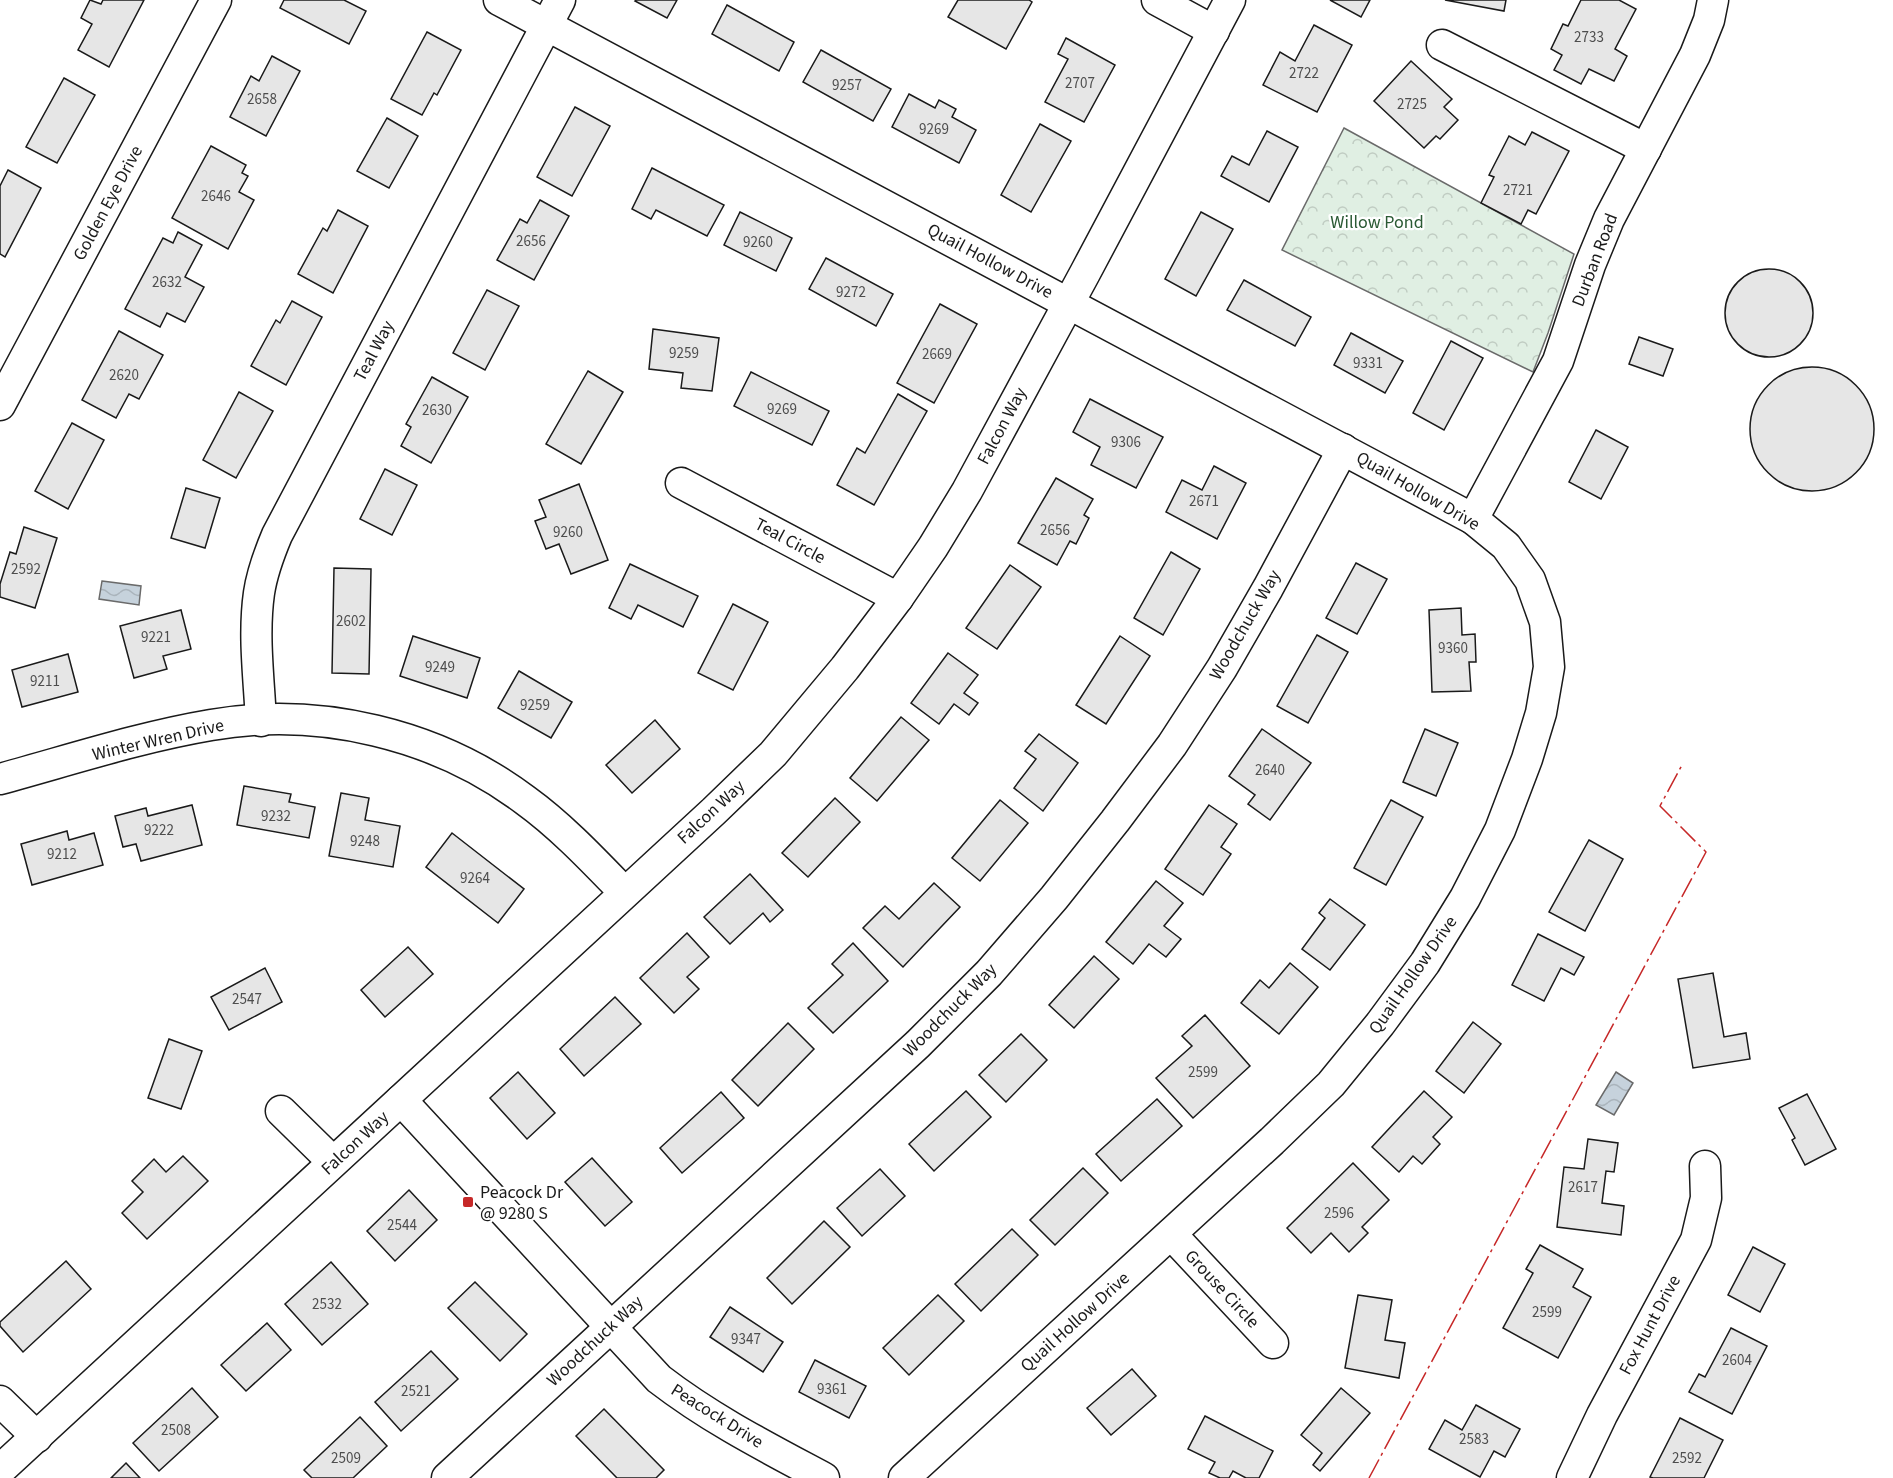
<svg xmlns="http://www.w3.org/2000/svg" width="1893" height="1478" viewBox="0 0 1893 1478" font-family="'Source Sans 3',sans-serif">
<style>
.park{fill:url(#park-crowns);stroke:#6a6a6a;stroke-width:1.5}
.water{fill:url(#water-waves);stroke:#6a6a6a;stroke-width:1.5}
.building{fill:#e6e6e6;stroke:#1a1a1a;stroke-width:1.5}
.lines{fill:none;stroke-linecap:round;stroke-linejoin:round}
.minor-casing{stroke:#1a1a1a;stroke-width:33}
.minor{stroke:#fff;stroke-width:30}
.power{stroke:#c62828;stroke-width:1.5;stroke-dasharray:21 4.5 3 4.5;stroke-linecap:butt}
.poi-dot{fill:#c62828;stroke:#fff;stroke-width:2}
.labels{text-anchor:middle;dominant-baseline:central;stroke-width:4.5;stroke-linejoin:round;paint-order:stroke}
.number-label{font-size:15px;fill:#4d4d4d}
.street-label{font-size:18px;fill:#1a1a1a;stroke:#fff}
.park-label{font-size:18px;fill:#2b5a34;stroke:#fff}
.poi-label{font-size:18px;fill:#1a1a1a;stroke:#fff;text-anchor:start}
</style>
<defs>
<pattern id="park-crowns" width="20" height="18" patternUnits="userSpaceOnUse" patternTransform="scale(1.5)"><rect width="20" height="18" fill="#e0efe3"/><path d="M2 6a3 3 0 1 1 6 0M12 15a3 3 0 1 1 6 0" fill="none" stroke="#c0ccc2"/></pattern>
<pattern id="water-waves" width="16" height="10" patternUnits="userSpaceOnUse" patternTransform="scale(1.5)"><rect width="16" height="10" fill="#c6d2dc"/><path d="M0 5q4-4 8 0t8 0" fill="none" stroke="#aab4bc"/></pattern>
</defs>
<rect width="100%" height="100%" fill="#fff"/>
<path class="park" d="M1344,128L1574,254L1548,333L1533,372L1282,250Z"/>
<g class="water">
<path d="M102,581L141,586L139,605L99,599Z"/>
<path d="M1616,1072L1633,1083L1614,1115L1596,1105Z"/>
</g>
<g class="building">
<path d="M90,0L101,4L103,0H144L109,67L78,50L92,24L81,18Z"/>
<path d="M284,0H344L366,11L349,44L280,8Z"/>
<path d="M636,0H677L667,18L635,1Z"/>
<path d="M958,0H1029L1032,2L1006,49L948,17Z"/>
<path d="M1330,0H1370L1361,17Z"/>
<path d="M1445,0H1506L1504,11Z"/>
<path d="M1581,0H1619L1636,9L1615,49L1627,56L1614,81L1589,69L1581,84L1554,70L1562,55L1551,49L1563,24L1568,26Z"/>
<path d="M727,5L794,42L779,71L712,34Z"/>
<path d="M1314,25L1352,45L1317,112L1263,85L1280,52L1295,61Z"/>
<path d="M427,32L461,50L437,95L434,93L422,115L391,99Z"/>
<path d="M1066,38L1115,65L1084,122L1045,102L1068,59L1058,54Z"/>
<path d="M821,50L891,89L873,121L803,82Z"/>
<path d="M272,56L300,71L266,136L230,117L251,76L259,81Z"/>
<path d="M1411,61L1452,99L1444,107L1458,120L1440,139L1436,136L1424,148L1374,101Z"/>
<path d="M64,78L95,95L57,163L26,147Z"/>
<path d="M909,94L935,108L939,100L956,109L952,117L976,130L959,163L892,127Z"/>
<path d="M575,107L610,126L572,196L537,177Z"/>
<path d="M387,118L418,136L389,188L357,171Z"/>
<path d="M1040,124L1071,141L1031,212L1001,195Z"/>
<path d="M1267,131L1298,147L1269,202L1221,176L1232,156L1249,165Z"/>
<path d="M1532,132L1569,151L1536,214L1528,210L1521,224L1481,203L1494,177L1489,175L1509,136L1525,145Z"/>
<path d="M211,146L246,165L242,173L248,176L239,192L254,200L228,249L172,218Z"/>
<path d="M652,168L724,205L707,236L656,210L651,219L632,209Z"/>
<path d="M8,170L41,188L5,257L0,254V186Z"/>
<path d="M540,200L569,216L534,280L497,260L520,219L527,223Z"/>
<path d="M338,210L368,226L333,293L298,274L323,228L327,231Z"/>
<path d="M740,212L792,238L776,271L724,245Z"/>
<path d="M1201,212L1233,229L1196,296L1165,279Z"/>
<path d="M178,232L202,245L185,277L204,287L185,322L167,313L160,327L125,309L163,238L173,243Z"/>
<path d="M826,258L893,294L876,326L809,289Z"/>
<circle cx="1769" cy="313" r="44"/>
<path d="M1244,280L1311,317L1295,346L1227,310Z"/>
<path d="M487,290L519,306L485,370L453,353Z"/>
<path d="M292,301L322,317L286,385L251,366L276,320L280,323Z"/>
<path d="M940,304L977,324L934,403L897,383Z"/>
<path d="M653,329L719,338L712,391L681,388L683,373L649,369Z"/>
<path d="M119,331L163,355L139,399L129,394L116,418L82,400Z"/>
<path d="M1351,333L1403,361L1385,393L1334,365Z"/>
<path d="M1639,337L1673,349L1663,376L1629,364Z"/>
<path d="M1451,341L1483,358L1444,430L1413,413Z"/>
<circle cx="1812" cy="429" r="62"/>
<path d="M588,371L623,392L581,464L546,444Z"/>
<path d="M751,372L829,411L812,445L734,406Z"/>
<path d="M432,377L468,397L431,463L401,446L411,427L406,424Z"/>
<path d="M239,392L273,411L236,478L203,460Z"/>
<path d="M898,394L927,411L874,505L837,485L857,448L865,453Z"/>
<path d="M1090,399L1163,437L1136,488L1091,465L1100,447L1073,432Z"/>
<path d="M72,423L104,440L68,509L35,491Z"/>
<path d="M1596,430L1628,447L1601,499L1569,482Z"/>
<path d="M1214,466L1246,483L1217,539L1166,512L1182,480L1202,490Z"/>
<path d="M385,469L417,485L392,535L360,519Z"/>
<path d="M1056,478L1093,499L1084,515L1089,518L1076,544L1070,541L1057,565L1018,543Z"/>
<path d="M579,484L608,560L571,574L559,544L546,549L535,521L546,517L539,500Z"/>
<path d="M186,488L220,498L205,548L171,538Z"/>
<path d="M24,527L57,538L35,608L0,597V584L10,552L16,554Z"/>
<path d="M1171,552L1200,569L1163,635L1134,618Z"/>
<path d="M1356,563L1387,579L1357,634L1326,618Z"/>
<path d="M630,564L698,596L683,627L638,605L631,619L609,608Z"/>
<path d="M1010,565L1041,587L997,649L966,628Z"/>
<path d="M334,568L371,569L369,674L332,673Z"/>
<path d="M733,604L768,622L733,690L698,673Z"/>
<path d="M1461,608L1462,635L1475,634L1476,662H1469L1471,691L1432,692L1429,610Z"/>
<path d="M181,610L191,649L163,656L167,669L134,678L120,626Z"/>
<path d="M1317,635L1348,652L1308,723L1277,706Z"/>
<path d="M413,636L480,658L467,698L400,676Z"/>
<path d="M1120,636L1150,656L1106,724L1076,705Z"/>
<path d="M948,653L978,675L964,693L978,703L969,715L954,704L939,724L911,703Z"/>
<path d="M68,654L78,692L22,707L12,670Z"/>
<path d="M519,671L572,702L551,738L498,708Z"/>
<path d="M901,717L929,740L877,801L850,778Z"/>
<path d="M655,720L680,749L632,793L606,765Z"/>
<path d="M1262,729L1311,763L1270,820L1248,804L1255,795L1229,776Z"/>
<path d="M1425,729L1458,743L1436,796L1403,782Z"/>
<path d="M1039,734L1078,763L1043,811L1014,788L1036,759L1025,751Z"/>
<path d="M244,786L291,794L289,802L315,807L309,838L237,825Z"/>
<path d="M341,793L369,798L365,820L400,826L393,867L329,856Z"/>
<path d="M835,798L860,822L808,877L782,853Z"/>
<path d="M1000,800L1028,823L980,881L952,858Z"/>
<path d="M1391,800L1423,817L1386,885L1354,868Z"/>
<path d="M192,805L202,845L141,861L136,844L123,847L115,816L146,808L148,816Z"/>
<path d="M1209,805L1237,824L1221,847L1231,854L1203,895L1165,869Z"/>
<path d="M67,831L69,840L94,833L103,865L32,885L21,844Z"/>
<path d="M452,833L524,889L498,923L426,867Z"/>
<path d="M1589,840L1623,859L1585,931L1549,912Z"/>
<path d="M750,874L783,910L770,922L763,913L730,944L704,917Z"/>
<path d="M1156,881L1183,903L1164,926L1181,939L1166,957L1149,944L1133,964L1106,942Z"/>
<path d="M934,883L960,907L903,967L863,928L885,906L899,919Z"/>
<path d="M1330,899L1365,925L1330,970L1302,949L1325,918L1319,913Z"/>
<path d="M687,933L709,957L687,977L699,989L674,1013L640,978Z"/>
<path d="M1538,934L1584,957L1574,975L1561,968L1544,1001L1512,985Z"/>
<path d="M853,943L888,981L833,1033L808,1008L843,975L832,964Z"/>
<path d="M408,947L433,974L385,1017L361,990Z"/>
<path d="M1094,956L1119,979L1074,1028L1049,1005Z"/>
<path d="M1290,963L1318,987L1279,1034L1241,1003L1260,980L1269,988Z"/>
<path d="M265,968L282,1002L229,1030L211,997Z"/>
<path d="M1713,973L1724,1037L1746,1033L1750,1059L1693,1068L1678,979Z"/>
<path d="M615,997L641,1024L584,1076L560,1049Z"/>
<path d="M1205,1015L1250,1066L1193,1118L1156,1078L1192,1046L1182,1036Z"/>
<path d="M1473,1022L1501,1044L1464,1093L1436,1071Z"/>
<path d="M788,1023L814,1049L758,1106L732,1080Z"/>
<path d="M1021,1034L1047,1060L1006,1102L979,1075Z"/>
<path d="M169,1039L202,1051L181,1109L148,1098Z"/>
<path d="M518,1072L555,1113L527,1139L490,1098Z"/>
<path d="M966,1091L991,1117L934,1171L909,1144Z"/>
<path d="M1424,1091L1452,1117L1433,1137L1440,1144L1422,1164L1413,1156L1399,1172L1372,1147Z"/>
<path d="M721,1092L744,1118L682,1173L660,1148Z"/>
<path d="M1807,1094L1836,1149L1805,1165L1792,1140L1795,1138L1779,1108Z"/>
<path d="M1157,1099L1182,1126L1121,1181L1096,1154Z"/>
<path d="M1588,1139L1618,1143L1614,1172L1606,1171L1602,1203L1624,1206L1621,1235L1557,1227L1564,1167L1584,1169Z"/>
<path d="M183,1156L208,1181L147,1239L122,1213L143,1192L132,1181L154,1159L166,1172Z"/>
<path d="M592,1158L632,1202L605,1226L565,1182Z"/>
<path d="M1353,1163L1389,1200L1362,1227L1368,1233L1349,1252L1331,1233L1311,1253L1287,1228Z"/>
<path d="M1083,1168L1108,1193L1055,1245L1030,1220Z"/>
<path d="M880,1169L905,1196L862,1236L837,1208Z"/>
<path d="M409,1190L437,1220L395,1261L367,1231Z"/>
<path d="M824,1221L850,1247L792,1304L767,1278Z"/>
<path d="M1012,1229L1038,1255L981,1311L955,1284Z"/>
<path d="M1540,1245L1583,1269L1573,1287L1591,1297L1558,1358L1503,1328L1533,1273L1526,1269Z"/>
<path d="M1753,1247L1785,1264L1760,1312L1728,1295Z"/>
<path d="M66,1261L91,1289L23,1352L0,1326V1322Z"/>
<path d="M331,1262L368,1304L322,1345L285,1304Z"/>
<path d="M475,1282L527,1334L500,1361L448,1308Z"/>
<path d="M938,1295L964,1321L909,1375L883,1348Z"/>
<path d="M1358,1295L1392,1300L1385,1340L1405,1343L1399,1378L1345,1368Z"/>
<path d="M730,1307L783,1342L763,1372L710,1337Z"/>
<path d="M267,1323L291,1350L246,1391L221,1365Z"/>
<path d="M1731,1328L1767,1346L1732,1414L1689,1392L1699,1374L1705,1377Z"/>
<path d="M431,1351L458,1379L401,1431L375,1402Z"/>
<path d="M815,1360L866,1386L849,1418L799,1392Z"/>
<path d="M1132,1369L1156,1396L1111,1435L1087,1408Z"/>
<path d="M192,1388L218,1417L159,1471L133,1443Z"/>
<path d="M1341,1388L1370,1413L1320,1471L1313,1465L1322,1453L1301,1435Z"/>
<path d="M1476,1405L1520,1429L1505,1457L1494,1451L1480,1477L1429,1449L1445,1420L1462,1430Z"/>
<path d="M604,1409L664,1470L656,1478H617L576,1436Z"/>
<path d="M1205,1416L1273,1451L1259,1478H1246L1233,1471L1229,1478H1220L1209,1473L1215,1462L1188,1449Z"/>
<path d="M360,1417L387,1446L353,1478H312L304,1470Z"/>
<path d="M1680,1418L1723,1440L1704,1478H1653L1650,1477Z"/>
<path d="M126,1463L140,1478H111Z"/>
</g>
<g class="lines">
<defs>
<g id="minor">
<path d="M499,0L1473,519L1506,546L1530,580L1545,622L1549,667L1541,713L1527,759L1500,830L1465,898L1425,963L1380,1024L1331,1084L1272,1141L904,1478"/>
<path d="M1157,0L1214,31"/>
<path d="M1442,45L1646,149"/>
<path d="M0,405L216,0"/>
<path d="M681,483L898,598"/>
<path d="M1473,519L1558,361L1590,265L1609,219L1695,55L1709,20L1713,0"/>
<path d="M261,721C259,679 253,635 259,593C262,573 269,554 277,535L560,0"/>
<path d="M0,779C70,760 140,737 211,725C319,706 437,734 525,800C561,826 593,860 624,892"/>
<path d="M401,1100L659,1379C711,1419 766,1447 824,1478"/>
<path d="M281,1111L333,1162"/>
<path d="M1171,1234L1273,1343"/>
<path d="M0,1401L37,1437"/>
<path d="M0,1470L714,811L773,754L845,668L898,598L933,547L967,491L1085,273L1230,0"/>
<path d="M447,1478L918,1044L989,973L1054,898L1115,821L1172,745L1222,668L1268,588L1343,449"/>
<path d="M1572,1478L1602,1415L1696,1240L1706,1198L1705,1166"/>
</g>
</defs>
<use href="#minor" class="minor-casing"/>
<use href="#minor" class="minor"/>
<path class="power" d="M1369,1478L1706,852L1660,806L1682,765"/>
</g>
<rect class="poi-dot" x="462" y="1196" width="12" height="12" rx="3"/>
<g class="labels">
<g class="number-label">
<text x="1589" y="37">2733</text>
<text x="1304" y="73">2722</text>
<text x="1080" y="83">2707</text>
<text x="847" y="85">9257</text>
<text x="262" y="99">2658</text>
<text x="1412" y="104">2725</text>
<text x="934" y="129">9269</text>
<text x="1518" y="190">2721</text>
<text x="216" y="196">2646</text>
<text x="531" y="241">2656</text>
<text x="758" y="242">9260</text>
<text x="167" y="282">2632</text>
<text x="851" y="292">9272</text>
<text x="684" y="353">9259</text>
<text x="937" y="354">2669</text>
<text x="1368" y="363">9331</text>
<text x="124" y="375">2620</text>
<text x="782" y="409">9269</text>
<text x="437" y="410">2630</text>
<text x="1126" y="442">9306</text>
<text x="1204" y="501">2671</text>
<text x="1055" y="530">2656</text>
<text x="568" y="532">9260</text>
<text x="26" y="569">2592</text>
<text x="351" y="621">2602</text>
<text x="156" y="637">9221</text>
<text x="1453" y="648">9360</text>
<text x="440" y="667">9249</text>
<text x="45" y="681">9211</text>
<text x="535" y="705">9259</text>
<text x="1270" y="770">2640</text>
<text x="276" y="816">9232</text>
<text x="159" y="830">9222</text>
<text x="365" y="841">9248</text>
<text x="62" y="854">9212</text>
<text x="475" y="878">9264</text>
<text x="247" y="999">2547</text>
<text x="1203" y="1072">2599</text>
<text x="1583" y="1187">2617</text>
<text x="1339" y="1213">2596</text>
<text x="402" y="1225">2544</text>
<text x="327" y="1304">2532</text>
<text x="1547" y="1312">2599</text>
<text x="746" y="1339">9347</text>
<text x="1737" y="1360">2604</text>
<text x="832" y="1389">9361</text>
<text x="416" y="1391">2521</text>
<text x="176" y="1430">2508</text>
<text x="1474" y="1439">2583</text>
<text x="346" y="1458">2509</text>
<text x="1687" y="1458">2592</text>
</g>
<g class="street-label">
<text transform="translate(108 203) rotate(-62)">Golden Eye Drive</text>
<text transform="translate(1595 260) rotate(-69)">Durban Road</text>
<text transform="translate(990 261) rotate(28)">Quail Hollow Drive</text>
<text transform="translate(374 351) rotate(-62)">Teal Way</text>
<text transform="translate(1002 426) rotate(-62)">Falcon Way</text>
<text transform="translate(1418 491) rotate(30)">Quail Hollow Drive</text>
<text transform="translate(790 541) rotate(28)">Teal Circle</text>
<text transform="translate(1245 625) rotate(-60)">Woodchuck Way</text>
<text transform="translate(158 740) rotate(-13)">Winter Wren Drive</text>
<text transform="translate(711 812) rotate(-43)">Falcon Way</text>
<text transform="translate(1413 975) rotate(-55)">Quail Hollow Drive</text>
<text transform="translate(950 1010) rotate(-45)">Woodchuck Way</text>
<text transform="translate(355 1143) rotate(-43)">Falcon Way</text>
<text transform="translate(1222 1289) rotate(47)">Grouse Circle</text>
<text transform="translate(1075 1322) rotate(-42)">Quail Hollow Drive</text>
<text transform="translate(1650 1325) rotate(-62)">Fox Hunt Drive</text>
<text transform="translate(595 1341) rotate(-43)">Woodchuck Way</text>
<text transform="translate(717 1416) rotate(32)">Peacock Drive</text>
</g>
<g class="park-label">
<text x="1377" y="222">Willow Pond</text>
</g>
<g class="poi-label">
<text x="480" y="1192">Peacock Dr<tspan x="480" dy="21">@ 9280 S</tspan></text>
</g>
</g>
</svg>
